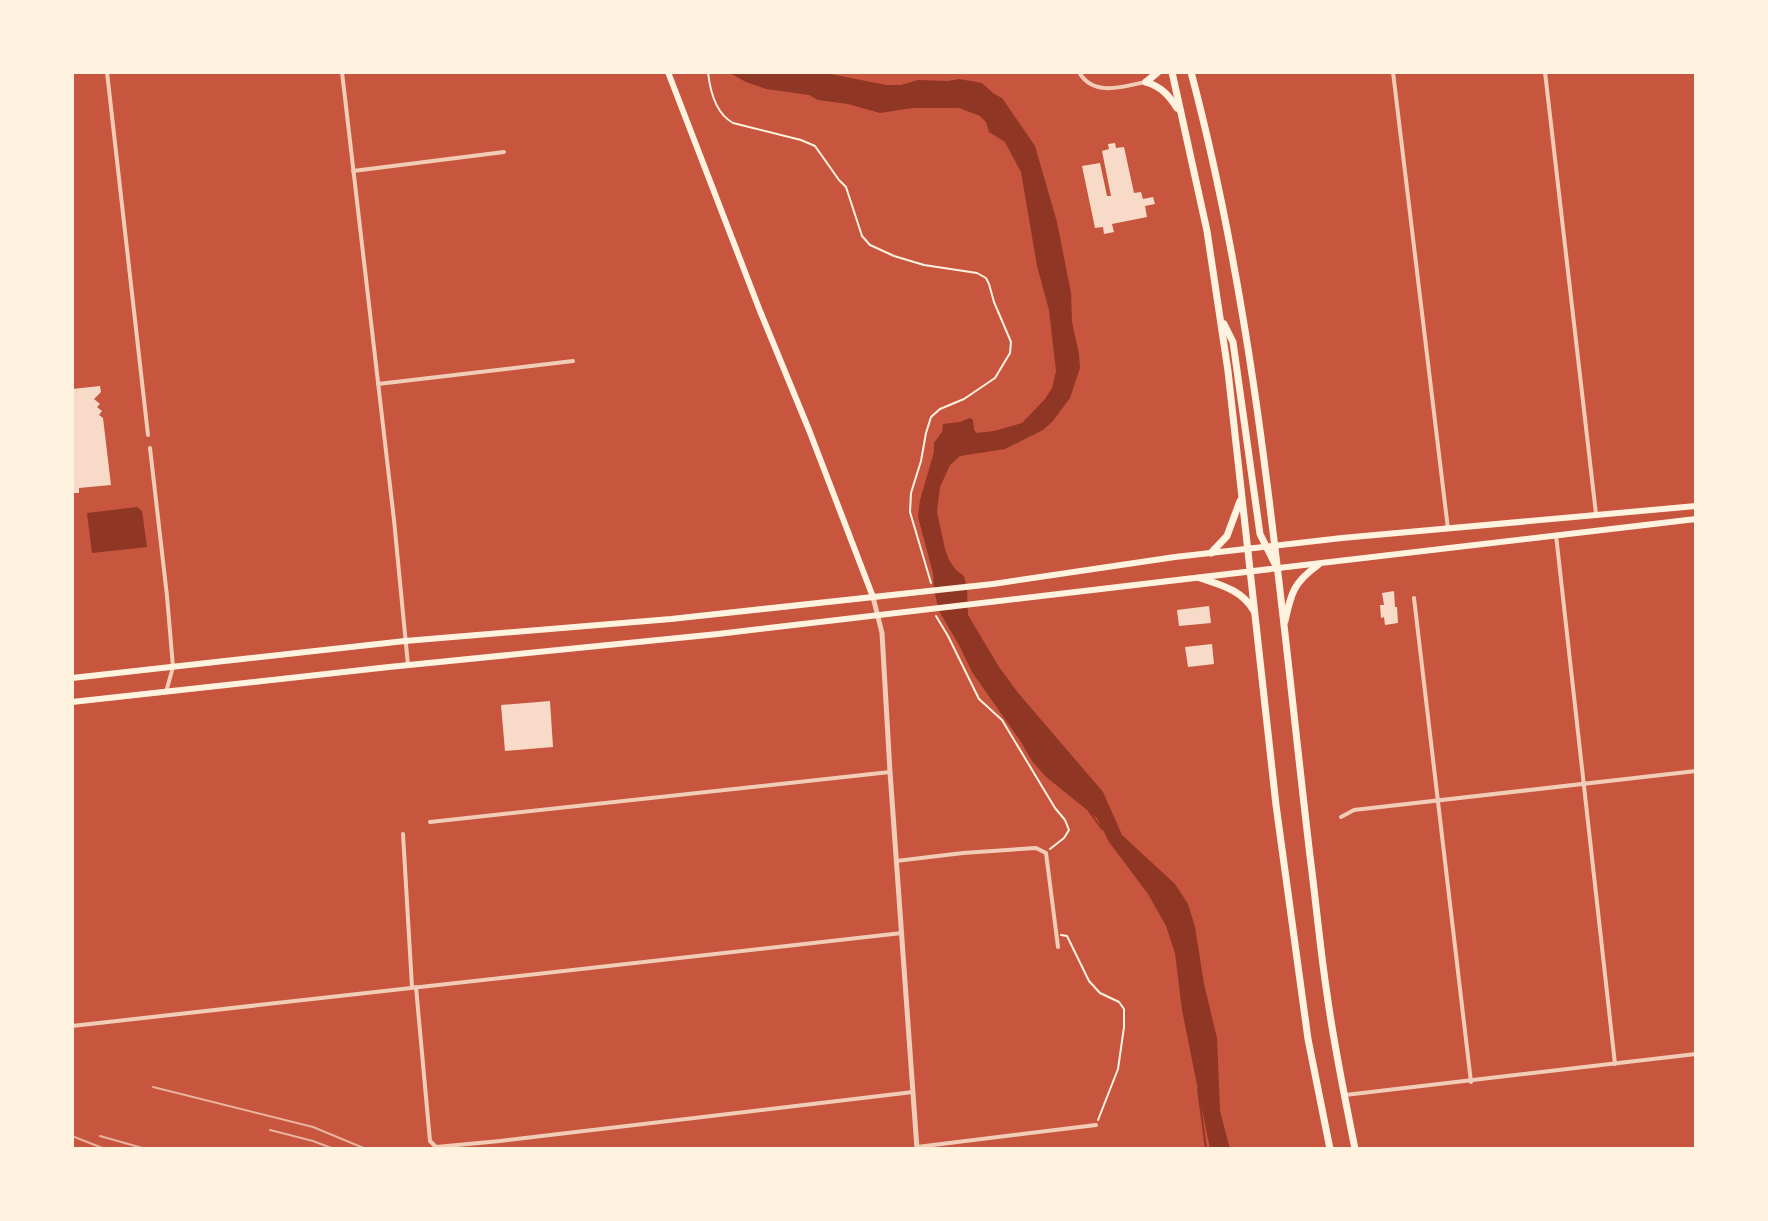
<svg xmlns="http://www.w3.org/2000/svg" width="1768" height="1221" viewBox="0 0 1768 1221" font-family="'Noto Sans',sans-serif">
<style>
.water{fill:#8f3625}
.lines{fill:none;stroke-linecap:round;stroke-linejoin:round}
.stream{stroke:#8f3625;stroke-width:2}
.building{fill:#f7dbc8}
.path{stroke:#fff3e0;stroke-width:2}
.minor{stroke:#f1ccb7;stroke-width:4}
.tertiary{stroke:#f1ccb7;stroke-width:5}
.secondary{stroke:#fff3e0;stroke-width:6}
.primary{stroke:#fff3e0;stroke-width:6}
.trunk{stroke:#fff3e0;stroke-width:7}
.rail{stroke:#e9b49f;stroke-width:2}
</style>
<rect width="100%" height="100%" fill="#c8553d"/>
<g class="water">
<path d="M728,72H820L886,85H901L918,80L948,81L959,79L982,83L994,94L1002,98L1035,146L1057,222L1071,293L1072,322L1079,354L1080,368L1070,398L1053,421L1043,430L1005,449L960,456L950,465L940,487L937,512L945,549L949,560L956,570L964,576L967,590L968,615L999,667L1019,694L1103,792L1122,835L1175,884L1188,904L1195,927L1204,984L1217,1038L1220,1111L1230,1149H1210L1182,1010L1175,953L1166,926L1148,894L1109,842L1097,818L1045,776L1032,761L1021,742L972,672L959,645L939,611L934,590L933,573L918,517L920,500L934,452V443L942,432L943,424L960,422L970,418L973,420L974,430L977,433L994,431L1022,423L1045,399L1052,388L1056,371L1049,310L1037,266L1021,172L1005,142L989,132L986,122L980,116L959,108H912L880,113L848,104L818,100L809,95L766,89L746,82Z"/>
<path d="M137,507L142,511L147,547L92,553L87,513Z"/>
</g>
<g class="lines">
<g class="stream">
<path d="M1089,811L1102,829"/>
<path d="M1198,1089L1206,1149"/>
</g>
</g>
<g class="building">
<path d="M1115,143L1116,148L1124,147L1134,193L1141,192L1143,199L1153,197L1155,204L1145,206L1147,217L1112,224L1114,232L1104,234L1103,227L1095,228L1082,166L1100,163L1107,196H1111L1102,151L1109,149L1108,144Z"/>
<path d="M100,386L101,392L94,399L100,404L97,407L102,411L99,415L103,418L111,485L79,488V493H72V389Z"/>
<path d="M1394,591L1395,607H1397L1398,623L1385,625L1384,617L1381,618L1380,605H1384L1382,593Z"/>
<path d="M1209,606L1211,623L1179,626L1177,610Z"/>
<path d="M1212,644L1214,664L1188,667L1185,647Z"/>
<path d="M550,701L553,747L505,751L501,705Z"/>
</g>
<g class="lines">
<g class="path">
<path d="M708,72C710,91 715,113 733,123L801,140L815,146L839,180L846,187L862,236L870,245L894,256L924,265L977,273L986,278L989,284L994,302L1011,342L1010,353L995,378L964,399L940,409L931,417L926,433L921,461L911,493L910,512L931,583"/>
<path d="M936,616L948,636L979,699L1002,720L1055,808L1065,820L1069,830L1064,838L1050,849"/>
<path d="M1061,935L1067,936L1089,981L1100,993L1119,1002L1124,1009V1027L1118,1069L1098,1120"/>
</g>
<g class="minor">
<path d="M107,72L148,435"/>
<path d="M342,72L394,520L408,665"/>
<path d="M1079,72C1093,97 1122,87 1145,82"/>
<path d="M1393,72L1448,529"/>
<path d="M1545,72L1596,514"/>
<path d="M353,171L504,152"/>
<path d="M378,384L573,361"/>
<path d="M150,448L167,596L173,667L166,692"/>
<path d="M1556,535L1615,1064"/>
<path d="M1414,598L1471,1082"/>
<path d="M1341,817L1354,810L1696,771"/>
<path d="M430,822L890,772"/>
<path d="M403,834L412,987"/>
<path d="M896,861L963,853L1036,848L1046,853L1058,947"/>
<path d="M416,987L430,1141L436,1147L500,1141L913,1092"/>
<path d="M72,1026L902,933"/>
<path d="M1345,1095L1696,1054"/>
<path d="M917,1147L1096,1125"/>
</g>
<path class="tertiary" d="M873,597L882,633L890,772L917,1149"/>
<path class="secondary" d="M668,72L760,311L809,430L873,597"/>
<g class="primary">
<path d="M72,678L405,641L671,619L993,584L1175,557L1342,538L1696,506"/>
<path d="M72,702L389,667L718,634L1696,519"/>
</g>
<g class="trunk">
<path d="M1172,72L1207,231L1228,371L1276,805L1308,1039L1330,1149"/>
<path d="M1191,72C1259,328 1279,594 1310,856C1316,902 1320,948 1327,994C1334,1046 1345,1098 1355,1149"/>
<path d="M1146,82C1161,87 1168,94 1177,108"/>
<path d="M1146,82L1158,72"/>
<path d="M1224,324L1233,342L1260,534L1275,564"/>
<path d="M1211,553L1227,536L1240,501"/>
<path d="M1200,578C1221,585 1242,590 1254,611"/>
<path d="M1285,621C1291,593 1294,582 1318,565"/>
</g>
<g class="rail">
<path d="M153,1087L313,1127L366,1149"/>
<path d="M270,1130L313,1141L334,1149"/>
<path d="M72,1136L105,1149"/>
<path d="M100,1136L146,1149"/>
</g>
</g>
<rect width="1768" height="1221" fill="none" stroke="#fff3e0" stroke-width="148"/>
</svg>
